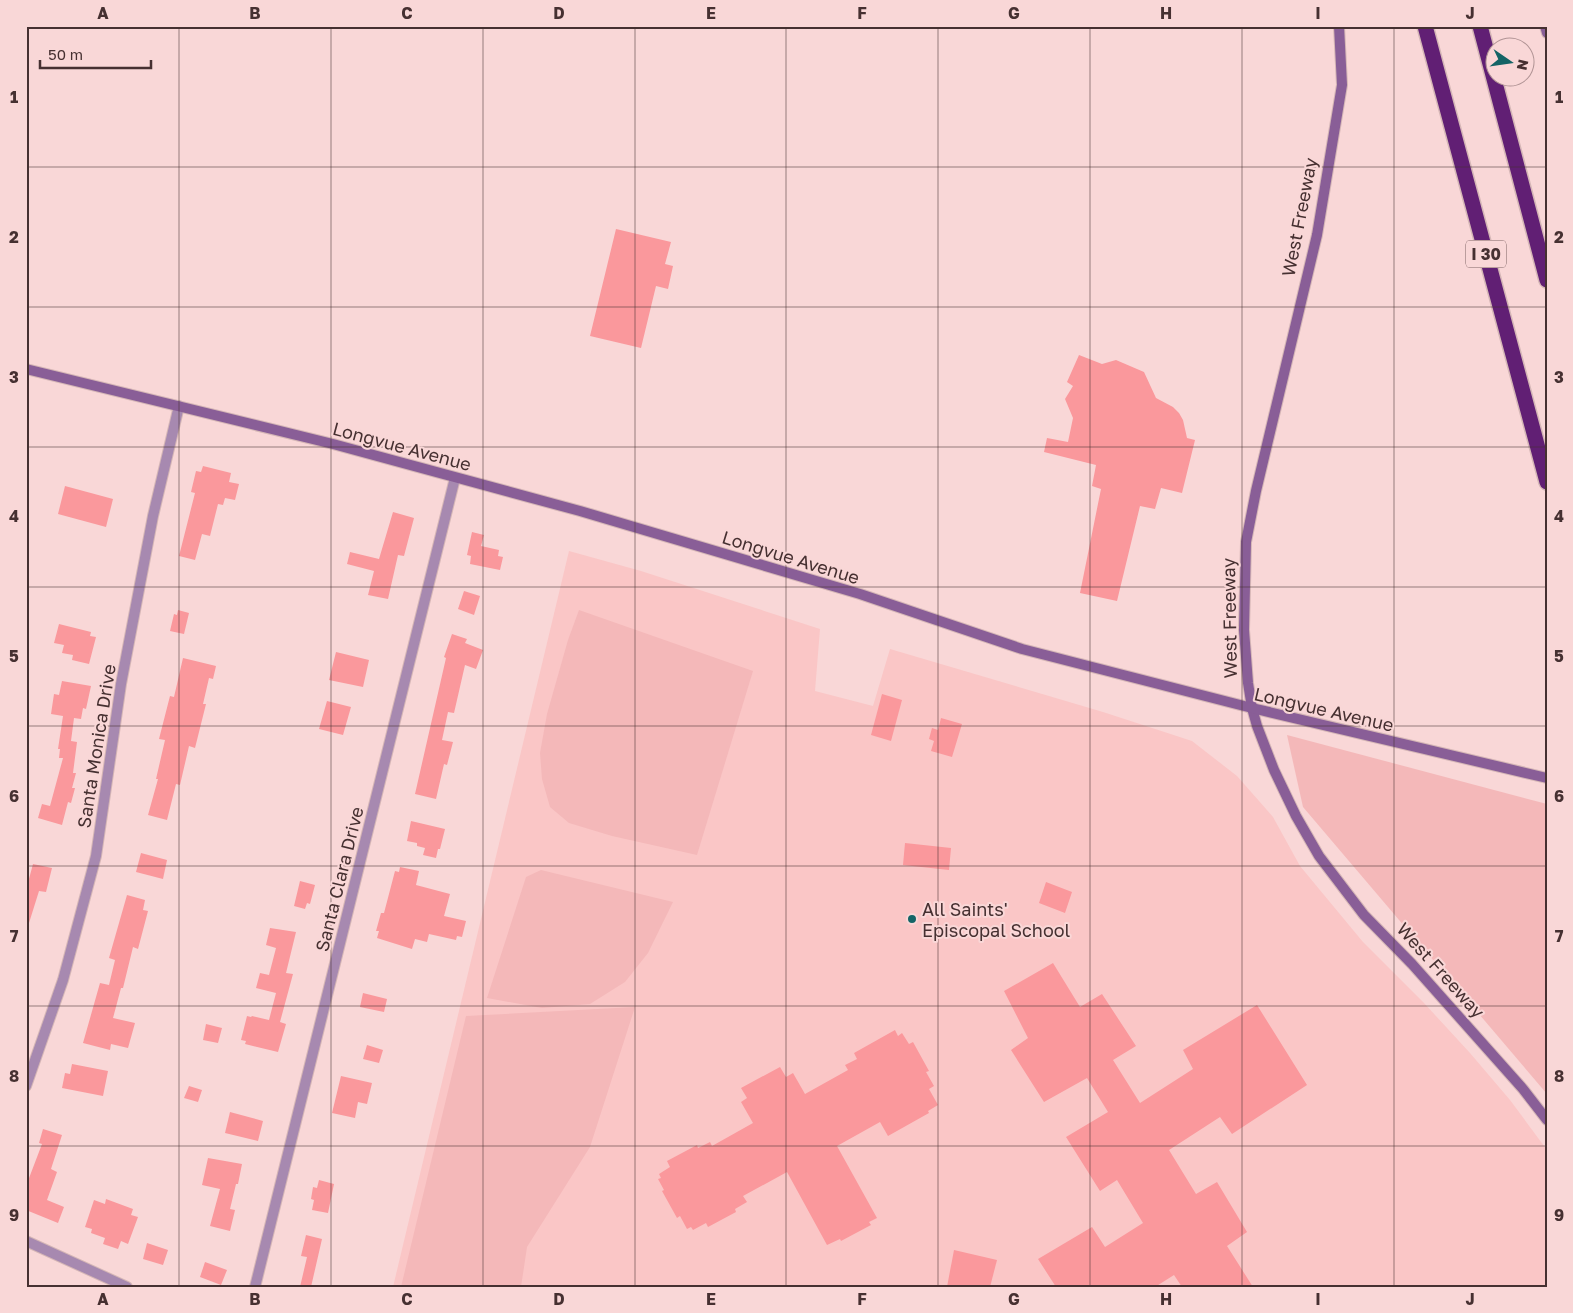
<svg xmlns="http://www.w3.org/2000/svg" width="1573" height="1313" viewBox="0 0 1573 1313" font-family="'Golos Text',sans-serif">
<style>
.built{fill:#fac6c6}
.green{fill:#f4b8b9}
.building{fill:#fa989c}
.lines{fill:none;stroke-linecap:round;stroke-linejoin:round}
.street-casing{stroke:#d5b6b6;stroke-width:12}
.secondary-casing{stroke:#d5b6b6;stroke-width:12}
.highway-casing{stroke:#d5b6b6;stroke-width:18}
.street{stroke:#a789b0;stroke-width:10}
.secondary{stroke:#895e97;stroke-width:10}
.highway{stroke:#611f74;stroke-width:15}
.grid{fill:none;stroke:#463031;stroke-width:1;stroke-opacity:0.55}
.poi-dot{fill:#146466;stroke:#f9d7d7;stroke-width:2}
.labels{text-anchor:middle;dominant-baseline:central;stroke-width:4;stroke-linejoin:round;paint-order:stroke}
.shield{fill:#f9d7d7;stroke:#7c6263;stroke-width:1}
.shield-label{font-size:16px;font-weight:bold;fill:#463031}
.street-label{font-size:18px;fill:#463031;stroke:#f9d7d7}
.poi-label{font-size:18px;fill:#463031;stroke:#f9d7d7;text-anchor:start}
.neatline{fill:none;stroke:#463031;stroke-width:2}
.grid-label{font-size:16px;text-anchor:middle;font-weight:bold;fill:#463031}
</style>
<rect width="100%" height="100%" fill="#f9d7d7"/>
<path class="built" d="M569,551L641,571L820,629L815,691L873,706L890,649L1103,712L1192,741L1237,776L1273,817L1300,866L1363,942L1424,1003L1470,1053L1510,1100L1547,1150V1287H393Z"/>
<g class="green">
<path d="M579,610L753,671L697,855L612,836L569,823L550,807L542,779L540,753L547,714L568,640Z"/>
<path d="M1287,735L1547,804V1094L1303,807Z"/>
<path d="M541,870L673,902L648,953L625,982L590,1004L542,1008L487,998L526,877Z"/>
<path d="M635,1007L590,1147L527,1247L521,1287H401L466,1016Z"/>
</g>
<g class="building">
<path d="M616,229L671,242L665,264L673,266L668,289L656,286L641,348L590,336Z"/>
<path d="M1079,355L1102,364L1116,360L1144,372L1156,398L1173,407L1179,413L1183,420L1187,438L1195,440L1182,493L1161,488L1155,509L1140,506L1117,601L1080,593L1101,489L1092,486L1096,465L1044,452L1047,438L1068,442L1073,418L1065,399L1073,386L1067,382Z"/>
<path d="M203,466L231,473L229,482L239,484L235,500L225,498L223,505L218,504L210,536L202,534L195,560L179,556L195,493L191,492L196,471L201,472Z"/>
<path d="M65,486L113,499L106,527L58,514Z"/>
<path d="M393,512L414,518L404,556L398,555L388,599L368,595L374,571L347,564L350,552L379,559Z"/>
<path d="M472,532L484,535L481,546L499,550L498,556L503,557L500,570L470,564L471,556L467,555Z"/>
<path d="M464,591L480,596L474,615L458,609Z"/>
<path d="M178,610L189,613L184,634L170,631L174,614L177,615Z"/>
<path d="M59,624L91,632L90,636L96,637L89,664L72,660L73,655L62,653L64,645L54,643Z"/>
<path d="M452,634L467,639L465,643L483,650L476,669L465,665L454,713L448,712L442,740L453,742L447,765L444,764L436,799L415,794L446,658L444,657Z"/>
<path d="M336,652L369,660L363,687L329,680Z"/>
<path d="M183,658L216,666L213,679L209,678L203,704H206L195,748L189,746L180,785L176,784L167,820L148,815L158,779H156L165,740L159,739L170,696L174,697Z"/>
<path d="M62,681L91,686L86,709L83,708L81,719L74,718L71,741L77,742L73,773H76L72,788H75L71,803L68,802L62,825L38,818L42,804L50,806L63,758H59L60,749H58L63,716L51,714L54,694L59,695Z"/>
<path d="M882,694L902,700L891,741L871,735Z"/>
<path d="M327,701L351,707L343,735L319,729Z"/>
<path d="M941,718L962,724L952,757L931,751L934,741L929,739L932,728L938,730Z"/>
<path d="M411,821L445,829L440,849H438L436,858L423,855L425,848L417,846V843L407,841Z"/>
<path d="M905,843L951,848L949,870L903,865Z"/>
<path d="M141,853L167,860L163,879L136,872Z"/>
<path d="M33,864L52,868L46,892L39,891L29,923H26V890Z"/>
<path d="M400,867L419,871L416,885L450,894L444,916L466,921L462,937L457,936L456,940L429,934L427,942L415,939L412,949L377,938L379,931H376L381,913H384L395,871L399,872Z"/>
<path d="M300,881L315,885L310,904L307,903L305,909L294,906Z"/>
<path d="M1046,882L1072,892L1065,913L1039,903Z"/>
<path d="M127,895L145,900L143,910L148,911L138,949L133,947L123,988H121L113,1018L135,1023L128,1048L111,1044L110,1050L83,1043L100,983L109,985L115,960L109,958Z"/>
<path d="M270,928L296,932L286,973L293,974L280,1022L286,1024L278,1052L245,1044L246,1041L241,1040L247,1016L251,1017L252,1016L269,1020L276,993L256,988L260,973L269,975L276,948L266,945Z"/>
<path d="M1053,963L1080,1007L1102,994L1136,1046L1113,1060L1140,1103L1193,1069L1183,1050L1257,1005L1307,1085L1232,1134L1220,1117L1169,1150L1196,1194L1217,1182L1247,1232L1227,1246L1253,1287H1182L1174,1275L1155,1287H1056L1038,1259L1092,1227L1105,1247L1143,1223L1117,1180L1100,1191L1066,1137L1108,1112L1087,1078L1044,1102L1011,1050L1028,1038L1004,991Z"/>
<path d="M363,993L387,999L384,1012L360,1007Z"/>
<path d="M206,1024L222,1028L218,1043L203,1040Z"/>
<path d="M895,1030L898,1036L902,1033L909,1044L913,1042L929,1071L926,1072L934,1086L929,1089L938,1105L928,1111L929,1113L888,1136L880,1122L837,1146L877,1218L869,1222L871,1225L841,1241L840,1239L827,1245L787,1172L743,1196L747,1202L735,1209L736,1212L708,1227L706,1223L693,1230L691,1227L687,1229L680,1216L677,1218L662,1191L664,1190L658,1179L661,1178L659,1174L670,1167L667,1161L697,1145L698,1148L710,1142L712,1146L753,1123L741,1102L747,1098L741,1088L780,1067L786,1077L793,1073L805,1094L848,1070L845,1065L857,1059L854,1053Z"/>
<path d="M367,1045L383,1050L379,1063L363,1059Z"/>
<path d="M72,1064L108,1071L103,1096L62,1088L65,1073L70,1074Z"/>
<path d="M341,1076L372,1083L367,1104L358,1102L355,1118L332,1113Z"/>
<path d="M189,1086L202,1090L198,1102L184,1098Z"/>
<path d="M230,1112L263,1121L258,1141L225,1133Z"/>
<path d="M43,1129L62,1135L51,1169L57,1172L47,1200L64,1207L58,1223L26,1210V1186L42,1144L39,1143Z"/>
<path d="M208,1158L242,1164L238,1184H236L230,1209L235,1210L230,1231L210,1226L220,1189L202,1185Z"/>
<path d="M319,1180L334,1184L328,1213L312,1210L314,1200L311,1199L313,1187L317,1188Z"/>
<path d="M106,1199L133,1209L131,1215L138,1217L128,1244L121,1241L118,1249L103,1244L105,1238L91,1233L92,1229L85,1227L94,1200L105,1204Z"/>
<path d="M306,1235L322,1239L311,1287H300L307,1257L301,1256Z"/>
<path d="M147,1243L168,1250L163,1265L143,1259Z"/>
<path d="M954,1250L997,1260L990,1287H947Z"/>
<path d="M205,1262L227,1270L221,1285L200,1277Z"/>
</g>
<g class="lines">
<defs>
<g id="street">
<path d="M26,1086L63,980L96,856L121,684L153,516L179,406"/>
<path d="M26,1241L127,1287"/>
<path d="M255,1287L455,478"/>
</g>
<g id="secondary">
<path d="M1339,26L1342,85L1317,235L1256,491L1246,542L1244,630L1248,683L1252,708L1257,726L1274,770L1296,816L1319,856L1364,915L1412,964L1523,1089L1547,1120"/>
<path d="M1545,26L1547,33"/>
<path d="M26,369L333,444L580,511L860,594L1022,649L1252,708L1547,778"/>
</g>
<g id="highway">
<path d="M1425,26L1547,482"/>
<path d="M1480,26L1547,280"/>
</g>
</defs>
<use href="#street" class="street-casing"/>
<use href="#secondary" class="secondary-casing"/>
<use href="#highway" class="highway-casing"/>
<use href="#street" class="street"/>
<use href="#secondary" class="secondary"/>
<use href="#highway" class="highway"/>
</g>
<path class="grid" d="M179,26V1287M331,26V1287M483,26V1287M635,26V1287M786,26V1287M938,26V1287M1090,26V1287M1242,26V1287M1394,26V1287M26,167H1547M26,307H1547M26,447H1547M26,587H1547M26,726H1547M26,866H1547M26,1006H1547M26,1146H1547"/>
<circle class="poi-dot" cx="912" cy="919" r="5"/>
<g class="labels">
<rect class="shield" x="1466" y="240.5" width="40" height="27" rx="4"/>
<g class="shield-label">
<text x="1486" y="254">I 30</text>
</g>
<g class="street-label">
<text transform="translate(1299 217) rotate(-79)">West Freeway</text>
<text transform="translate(402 446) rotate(15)">Longvue Avenue</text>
<text transform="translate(791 557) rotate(17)">Longvue Avenue</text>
<text transform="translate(1229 618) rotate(-91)">West Freeway</text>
<text transform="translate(1324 709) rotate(13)">Longvue Avenue</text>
<text transform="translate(96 746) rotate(-81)">Santa Monica Drive</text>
<text transform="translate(339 879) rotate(-76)">Santa Clara Drive</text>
<text transform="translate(1441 970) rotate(48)">West Freeway</text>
</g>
<g class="poi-label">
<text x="922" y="909">All Saints'<tspan x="922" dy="21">Episcopal School</tspan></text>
</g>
</g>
<rect width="1573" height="1313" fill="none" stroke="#f9d7d7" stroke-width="55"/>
<g transform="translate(1510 62) rotate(103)"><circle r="24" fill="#f9d7d7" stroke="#b19495"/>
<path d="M0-4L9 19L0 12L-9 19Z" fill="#146466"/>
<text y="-8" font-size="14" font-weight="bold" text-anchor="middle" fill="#463031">N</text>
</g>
<path d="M40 60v8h111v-8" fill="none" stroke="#463031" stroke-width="2.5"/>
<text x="48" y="60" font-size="15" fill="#463031" stroke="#f9d7d7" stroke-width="4" paint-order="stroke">50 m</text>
<rect x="28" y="28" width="1518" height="1258" class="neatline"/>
<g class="grid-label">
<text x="103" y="19">A</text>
<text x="255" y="19">B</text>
<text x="407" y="19">C</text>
<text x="559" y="19">D</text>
<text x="711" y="19">E</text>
<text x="862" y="19">F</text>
<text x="1014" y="19">G</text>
<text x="1166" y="19">H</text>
<text x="1318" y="19">I</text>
<text x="1470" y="19">J</text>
<text x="14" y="103">1</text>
<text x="1559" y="103">1</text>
<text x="14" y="243">2</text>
<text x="1559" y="243">2</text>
<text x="14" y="383">3</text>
<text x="1559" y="383">3</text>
<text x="14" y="522">4</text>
<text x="1559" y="522">4</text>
<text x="14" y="662">5</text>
<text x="1559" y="662">5</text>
<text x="14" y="802">6</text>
<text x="1559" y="802">6</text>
<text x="14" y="942">7</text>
<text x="1559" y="942">7</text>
<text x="14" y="1082">8</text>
<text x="1559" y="1082">8</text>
<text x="14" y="1221">9</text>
<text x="1559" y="1221">9</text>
<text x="103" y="1305">A</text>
<text x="255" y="1305">B</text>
<text x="407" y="1305">C</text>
<text x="559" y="1305">D</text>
<text x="711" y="1305">E</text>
<text x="862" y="1305">F</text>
<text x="1014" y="1305">G</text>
<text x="1166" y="1305">H</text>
<text x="1318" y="1305">I</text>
<text x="1470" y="1305">J</text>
</g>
</svg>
